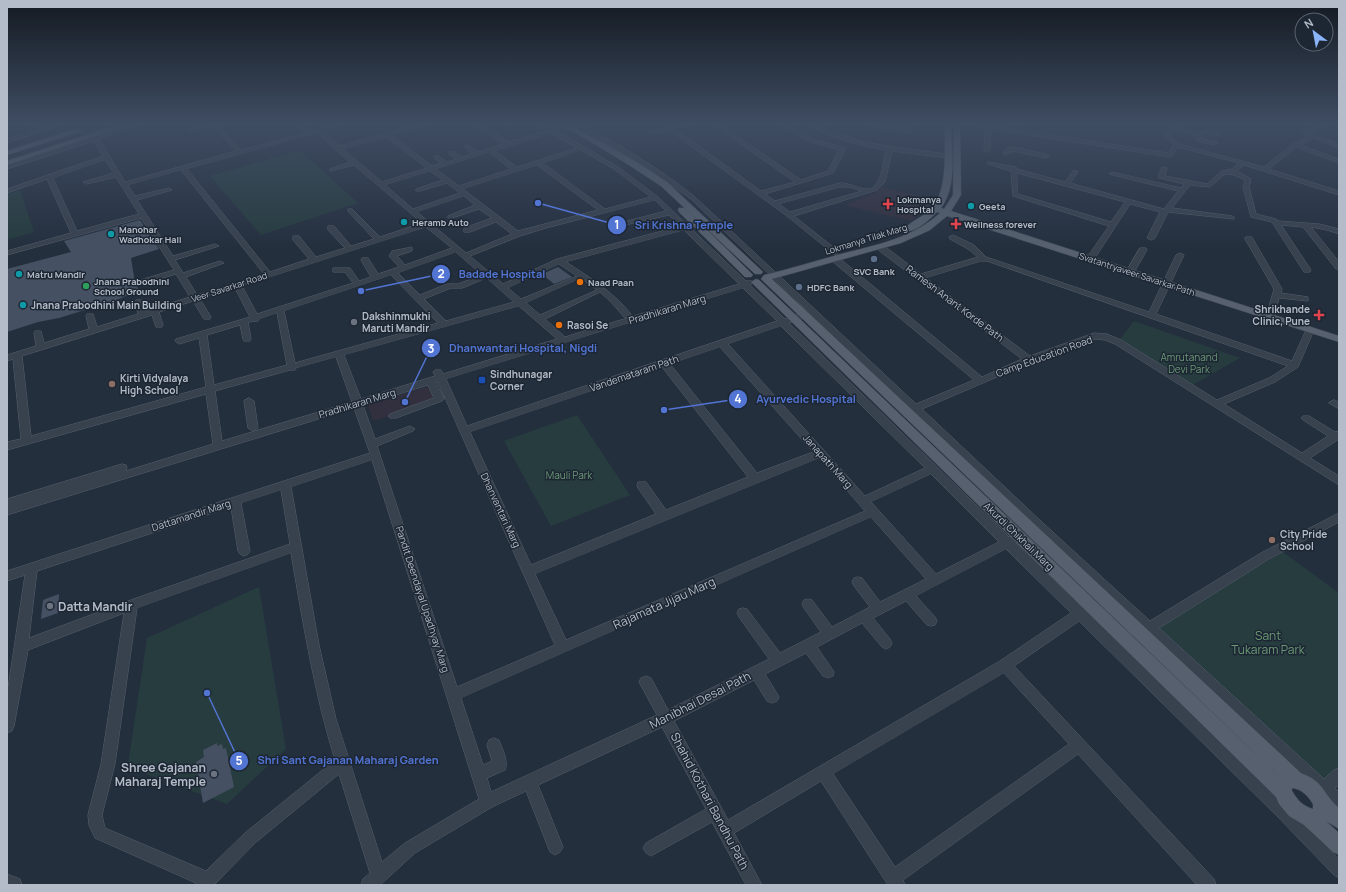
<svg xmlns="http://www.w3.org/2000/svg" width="1346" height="892" viewBox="0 0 1346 892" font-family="Manrope,sans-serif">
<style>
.medical{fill:#32303f}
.green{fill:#263c3f}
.building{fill:#455162}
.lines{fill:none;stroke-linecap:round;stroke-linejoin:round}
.minor-casing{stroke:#565f6c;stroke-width:1}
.major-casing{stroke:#414a57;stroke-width:1}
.minor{fill:#38414e;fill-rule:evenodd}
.major{fill:#56606e;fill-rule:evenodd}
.health-dot{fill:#e0444e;stroke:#1d2633;stroke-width:1.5}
.culture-dot{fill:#0f9aa8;stroke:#1d2633;stroke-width:1.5}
.service-dot{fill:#5c6f8a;stroke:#1d2633;stroke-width:1.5}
.food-dot{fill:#e8710a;stroke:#1d2633;stroke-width:1.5}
.leisure-dot{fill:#2e9e5b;stroke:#1d2633;stroke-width:1.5}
.worship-dot{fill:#6b7280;stroke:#1d2633;stroke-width:1.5}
.transit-dot{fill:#1a4fb4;stroke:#1d2633;stroke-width:1.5}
.education-dot{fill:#8d6e63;stroke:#1d2633;stroke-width:1.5}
.labels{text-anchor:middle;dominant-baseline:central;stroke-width:3;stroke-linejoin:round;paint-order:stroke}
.far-poi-label{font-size:9px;font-weight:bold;fill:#b4bcc9;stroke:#1d2633;text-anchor:start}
.far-street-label{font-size:9px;fill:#b4bcc9;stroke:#1d2633}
.street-label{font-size:10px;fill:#b4bcc9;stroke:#1d2633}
.poi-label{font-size:10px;font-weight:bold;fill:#b4bcc9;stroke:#1d2633;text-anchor:start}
.park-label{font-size:10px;fill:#6b9a76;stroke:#1d2633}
.near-street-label{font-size:12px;fill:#b4bcc9;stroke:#1d2633}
.near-poi-label{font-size:12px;font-weight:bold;fill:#b4bcc9;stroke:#1d2633;text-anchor:start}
.near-park-label{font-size:12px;fill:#6b9a76;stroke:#1d2633}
.leader{fill:none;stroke:#5274d3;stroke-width:1.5}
.callout-dot{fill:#5274d3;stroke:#1d2633;stroke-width:1.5}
.mark-label{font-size:12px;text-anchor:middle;font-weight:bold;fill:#fff}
.callout-label{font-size:11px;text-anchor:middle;font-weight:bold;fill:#5274d3;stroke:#1d2633;stroke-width:3;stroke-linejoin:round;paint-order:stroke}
</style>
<rect width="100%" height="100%" fill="#242f3e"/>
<g class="medical">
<path d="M882,187L934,200L911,221L845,205L875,193Z"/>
<path d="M436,384L443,400L373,421L368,405Z"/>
</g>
<g class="green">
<path d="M300,150L358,203L261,235L210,176Z"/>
<path d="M20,190L34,232L7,240V194Z"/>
<path d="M1134,321L1240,358L1189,387L1118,342Z"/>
<path d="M577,415L630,495L551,526L504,441Z"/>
<path d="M1283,552L1339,593V771L1321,786L1149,628Z"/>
<path d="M259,587L286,749L227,804L140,772L128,764L147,638Z"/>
</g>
<g class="building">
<path d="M140,220L159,249L131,258L135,283L139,290L117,300L59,318L38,322L7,332V269L71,252L64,241Z"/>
<path d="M558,267L572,277L554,284L542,274Z"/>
<path d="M59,594L58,613L41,619L43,600Z"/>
<path d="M217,743V746L222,744L223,749L226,748L234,787L203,803L196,762L204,757L203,750Z"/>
</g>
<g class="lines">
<defs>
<g id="minor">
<path d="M27,123H33L37,130L58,123H67L7,143V139L32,131Z"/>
<path d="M136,123H145L99,139L125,182L236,151L213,126L190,132L187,130L211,123H222L218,125L241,150L305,133L296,125L299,123L310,131L339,123H349L322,131L340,146L421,123H431L392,135L432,166L441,163L434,158V156H438L447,162L457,159L449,154V152H453L462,157L472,154L465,148V146H469L478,152L503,144L472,123H479L509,142L547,131L535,123C544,123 549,128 557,129V131L618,167L658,197L746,281H752L753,283L750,285L785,319L801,313H807L808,315L807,317L789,323L1009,537L1013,535L1017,537L1019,540L1016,543L1287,806L1339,859V878L1334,875L1277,816L1079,621L1014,666L1214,879L1216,885H1197L1078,754L903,880L905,885H888L821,781L734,833L762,885H746L712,822L656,853L651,856L646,853L643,848L646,843L706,809L662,727L538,785L563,847L560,852L555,855L550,852L526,791L492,807L415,853L380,885H361L363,879L370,873L339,774L255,843L214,885H195L196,883L95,838L89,825L88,815L101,764L124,613L28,650L14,726L12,731L7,733V695L25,575L7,581V571L370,453L354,408L7,515V499L122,464L126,465L127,468L126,471L213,444L206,394L7,450V442L21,439L13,359L7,361V355L36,346L34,333L35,331H41L44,343L89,329L86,316L87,314H93L97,327L138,314L135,302L136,300H142L145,311L190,297L176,274L140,285L136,283L137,281L174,270L141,218L7,255V251L71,233L47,179L7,193V189L103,156L94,141L7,169V165L92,137L91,134H95L97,136ZM317,133L350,162L330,169V171L354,165L422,223L380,237L352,209H348V211L374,239L351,246L334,226H328V230L345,248L316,257L299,236H293V240L309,259L270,272L187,169ZM551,133L577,148L517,167L495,151ZM386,137L427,168L382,182L343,149ZM581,150L614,169L651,197L605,209L543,163ZM489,152L511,169L459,186L436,169ZM105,160L114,173L83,182L86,184L116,177L139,214L77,231L53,178ZM537,165L598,210L518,231L463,189ZM181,170L264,274L197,295L186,277L224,263L220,261L183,273L175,260L219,246L215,244L173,256L137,200L172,190L169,188L135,196L128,185ZM430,171L443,180L416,189V191H420L447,183L460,193L413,209L385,185ZM464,196L475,205L448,216V218H452L479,209L492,218L464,228V232H470L496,222L512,234L466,253L417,212ZM655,200L666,211L612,225L616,227L669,215L681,226L557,259L503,284L470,256L520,236L546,228ZM426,227L452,248L405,265L397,256L412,251V247L392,251L389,256L399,267L378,274L368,258H362L361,260L371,277L359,281L350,268H333V272H345L353,283L257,314L242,286ZM684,230L739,284L565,337L545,319L600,292L610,301L624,317H630L631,315L630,313C612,291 589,277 566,262ZM456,252L482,275L458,284H447L420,295L398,273ZM559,264L577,276L521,299L508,288ZM391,275L438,323L295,363L284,311ZM487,278L514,302L446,321L424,299L451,288H462ZM581,278L597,290L540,315L526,303ZM235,288L250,317L176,339L175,341L179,344L199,338L206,387L31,436L22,356L152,315L156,327H162L163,325L159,312L193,301L204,319H210L211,317L200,299ZM743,288L777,321L467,426L446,379ZM519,306L557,339L443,374L441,370H435L433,372L435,376L361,399L344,355ZM277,313L287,365L214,385L207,335L240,325L243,339L244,341H250L251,339L248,322L258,321L259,319ZM781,326L925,468L865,496L728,344ZM720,347L813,452L757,473L670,364ZM336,357L352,402L222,441L215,391L290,370H295L296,368ZM662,367L748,477L666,510L646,482H638L637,485L638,488L656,514L531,565L470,432ZM436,382H438L555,645L457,687L377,446L413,431L415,429L410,426L375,439L363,405L428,385L434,398L390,414L388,416L390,418H396L442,401L444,399ZM819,458L865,511L566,640L535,574ZM372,460L479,799L405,843L382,862L336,719L319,645L291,487ZM931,474L999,542L936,574L871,502ZM281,490L290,544L131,600L29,638L37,571L231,507L238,551L240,554L244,556L248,554L250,551L241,503ZM871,517L926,579L880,602L862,578L858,577L854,578L852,582L854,586L870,607L832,627L812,600L808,599L804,600L802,604L804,608L821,632L780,653L747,609L743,608L739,609L737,613L739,617L769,659L668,710L651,678L646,676L641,678L639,682L657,715L491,792L487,778L505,770C509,761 502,749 499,740L494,738L489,740L487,745L492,761L483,765L461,698ZM1006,549L1071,613L1000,661L728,820L674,721L754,680L767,701L772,703L777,701L779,697L765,674L806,653L823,676L828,678L833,676L834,672L817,647L862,623L882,647L886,649L890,647L892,643L890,639L873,618L906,601L927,625L931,626L935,625L937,621L935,617L916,596ZM291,553C303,623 314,692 335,760L245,833L206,871L105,828L102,815L115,764L137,608ZM1004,673L1069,744L895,867L833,774Z"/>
<path d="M572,123H579C620,145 659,168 695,197L916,404L974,380L832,261V257H838L982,377L1022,359L877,249V245H883L921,274L978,257L968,249L950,239L949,237L953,235L974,245L986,257L1149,312L1176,255L1180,253L1184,255L1156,314L1292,361L1306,330L1307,328H1313L1314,330L1298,367L1275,382L1224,404L1302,453L1328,436L1303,420L1301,418L1303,416H1309L1335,432L1339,431V439L1310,458L1339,476V485L1115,344L1105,340L1095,339L1032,362L922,409L1044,524L1150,621L1261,553L1339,513V522L1269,559L1159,628L1324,779L1334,770L1339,768V785L1335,788L1339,792V809L1334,807L1324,798L1319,800L1314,798L1312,793L1314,788L1036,530L913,413L908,412L906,410L908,408L691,199L648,169ZM981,261H987L1288,366L1269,378L1217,400L1121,340L1107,334L1094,333L1030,356L926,278Z"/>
<path d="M660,123H667L671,126L683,123H693L675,129L761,191L795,182L711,123H718L801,180L828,171L839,150L811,142L776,123H784L815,140L845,148L846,149L833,173L765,194L775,201L840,183C850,183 859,189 868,189C881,189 884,159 886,150C862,146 826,138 808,123H816L830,130L864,142L900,148L956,155L959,157L956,159L892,151L885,182L877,190L794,216L837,250V254H834L787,216L669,130L650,134V132L666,128ZM840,187H849L862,191L790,212L779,204Z"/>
<path d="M867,123L895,127V123H901V127L913,128L916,130C909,135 874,129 867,123Z"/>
<path d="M957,123L988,125L1168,153L1174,145L1164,136L1173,123H1179L1176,127L1199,133L1203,129L1222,134L1219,136L1204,133L1202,139L1217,142L1218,143L1215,145L1197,141V136L1174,130L1170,136L1179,144L1264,167L1293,144L1309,136L1302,134V132L1324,123H1332L1310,133L1339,144V148L1314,138L1300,145L1339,159V163L1296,147L1269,169L1339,191V195L1244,165L1237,171L1251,179L1249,187L1256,214L1276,219L1278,221L1319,224L1339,229V234L1327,230L1311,227L1339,262V269H1336L1303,227L1281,225L1311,270L1310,272H1304L1272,222L1251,217L1243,187L1245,180C1224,170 1226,173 1210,187L1190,185L1172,208L1232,216L1234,217V219L1168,212L1155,238L1151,240L1147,238L1160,212L1130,204L1093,261H1087L1086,259L1109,226L1013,196L1011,171L988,164V162L1016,167L1017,169L1065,182L1073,171H1077L1078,172L1070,183L1164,209L1178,191L1109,174L1112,172L1181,188L1184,184L1159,178L1158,177L1162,167L1167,168L1165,176L1207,184L1222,171L1232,169L1239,163L1178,147L1172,156L1170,157L991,129L990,150L987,152L984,150L985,129ZM1017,173L1125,202L1111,222L1018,194Z"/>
<path d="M1013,147L1046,154L1049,156L1046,158L1013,151L1006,155L1003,153L1007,148Z"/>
<path d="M1246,237H1252L1253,239L1282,289L1281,293L1308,297V301L1279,298L1274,317L1273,319H1267L1266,317L1274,289L1245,239Z"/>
<path d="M1140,248H1146L1147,250L1136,269H1130L1129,267Z"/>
<path d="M249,398L254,401L258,428L253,431L248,428L244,401Z"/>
<path d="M1334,400L1339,402V409L1329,403Z"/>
<path d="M7,874L20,879L22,885H7Z"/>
</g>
<g id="major">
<path d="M124,123H134L7,165V161Z"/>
<path d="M548,123H557L563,127L557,128Z"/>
<path d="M945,123H951C951,150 958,185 941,208L944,209L953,195L954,123H960L961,195L951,211L1339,336V342L947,216L930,230L901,243L772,279L1301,773C1325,782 1322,793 1339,808V829L1326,821L1339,833V855L1333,852L1304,825L1289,816L1279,804L1276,797L751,282L756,279L759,280L1279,776L761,279L764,275C790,269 815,261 841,254C876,245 913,238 940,213L937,212C930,219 916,233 905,231L904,229C911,221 923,217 931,209C949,190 944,148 945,123ZM1292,788C1302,789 1308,796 1313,804V809C1303,806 1298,801 1292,791Z"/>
<path d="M568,124L635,161L667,182L761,270L763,272L761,274H755L661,186L629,165L566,127L564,126Z"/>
<path d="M75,129H78L82,131L7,155V151Z"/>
<path d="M679,208H685L751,273L753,275L751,277H745L679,212L678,210Z"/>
</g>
</defs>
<use href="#minor" class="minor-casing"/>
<use href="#major" class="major-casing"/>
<use href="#minor" class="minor"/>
<use href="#major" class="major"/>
</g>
<linearGradient id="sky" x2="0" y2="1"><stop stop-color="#141a22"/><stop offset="0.5" stop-color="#3f4d63"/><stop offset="1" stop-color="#3f4d63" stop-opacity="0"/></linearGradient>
<rect width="1346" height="248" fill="url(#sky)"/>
<g class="health-dot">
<path d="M886 198h4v4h4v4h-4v4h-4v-4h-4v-4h4z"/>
<path d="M954 218h4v4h4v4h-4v4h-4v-4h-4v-4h4z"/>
<path d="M1317 309h4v4h4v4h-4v4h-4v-4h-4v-4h4z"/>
</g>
<g class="culture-dot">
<circle cx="971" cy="206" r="4"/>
<circle cx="404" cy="222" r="4"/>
<circle cx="111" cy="234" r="4"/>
<circle cx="19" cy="274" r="4"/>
<circle cx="23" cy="305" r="4"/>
</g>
<g class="service-dot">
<circle cx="874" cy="259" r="4"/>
<circle cx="799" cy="287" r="4"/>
</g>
<g class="food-dot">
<circle cx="580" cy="282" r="4"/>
<circle cx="559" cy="325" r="4"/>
</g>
<circle class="leisure-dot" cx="86" cy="286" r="4"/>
<g class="worship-dot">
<circle cx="354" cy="322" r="4"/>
<circle cx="50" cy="606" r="4"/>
<circle cx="214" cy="774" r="4"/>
</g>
<rect class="transit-dot" x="478" y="376" width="8" height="8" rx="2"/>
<g class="education-dot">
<circle cx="112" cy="384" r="4"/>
<circle cx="1272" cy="540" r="4"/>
</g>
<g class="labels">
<g class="far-poi-label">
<text x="897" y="199">Lokmanya<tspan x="897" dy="10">Hospital</tspan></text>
<text x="979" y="206">Geeta</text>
<text x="412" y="222">Heramb Auto</text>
<text x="964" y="224">Wellness forever</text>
<text x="119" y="229">Manohar<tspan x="119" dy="10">Wadhokar Hall</tspan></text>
<text x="874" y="271" text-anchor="middle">SVC Bank</text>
<text x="27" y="274">Matru Mandir</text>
<text x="94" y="281">Jnana Prabodhini<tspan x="94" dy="10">School Ground</tspan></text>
<text x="588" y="282">Naad Paan</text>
<text x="807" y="287">HDFC Bank</text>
</g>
<g class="far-street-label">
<text transform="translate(866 239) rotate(-17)">Lokmanya Tilak Marg</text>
<text transform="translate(1137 274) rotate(18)">Svatantryaveer Savarkar Path</text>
<text transform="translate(229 287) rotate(-18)">Veer Savarkar Road</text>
</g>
<g class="street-label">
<text transform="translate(955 303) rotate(37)">Ramesh Anant Korde Path</text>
<text transform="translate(667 309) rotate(-17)">Pradhikaran Marg</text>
<text transform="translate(1044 356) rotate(-20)">Camp Education Road</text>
<text transform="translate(634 373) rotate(-19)">Vandemataram Path</text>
<text transform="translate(357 403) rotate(-17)">Pradhikaran Marg</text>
<text transform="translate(828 461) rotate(48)">Janapath Marg</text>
<text transform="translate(501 510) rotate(65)">Dhanvantari Marg</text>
<text transform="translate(191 515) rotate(-18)">Dattamandir Marg</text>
<text transform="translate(1019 536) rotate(44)">Akurdi Chikhali Marg</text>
<text transform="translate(423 599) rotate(72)">Pandit Deendayal Upadhyay Marg</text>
</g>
<g class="poi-label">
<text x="31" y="305">Jnana Prabodhini Main Building</text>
<text x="1310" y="309" text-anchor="end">Shrikhande<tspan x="1310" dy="12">Clinic, Pune</tspan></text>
<text x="362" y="316">Dakshinmukhi<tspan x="362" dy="12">Maruti Mandir</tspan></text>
<text x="567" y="325">Rasoi Se</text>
<text x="490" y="374">Sindhunagar<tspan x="490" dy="12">Corner</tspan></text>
<text x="120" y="378">Kirti Vidyalaya<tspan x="120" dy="12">High School</tspan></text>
<text x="1280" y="534">City Pride<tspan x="1280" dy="12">School</tspan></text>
</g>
<g class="park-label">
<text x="1189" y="357">Amrutanand<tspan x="1189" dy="12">Devi Park</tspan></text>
<text x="569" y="475">Mauli Park</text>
</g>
<g class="near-street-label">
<text transform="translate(664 603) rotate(-24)">Rajamata Jijau Marg</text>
<text transform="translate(700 700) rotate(-27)">Manibhai Desai Path</text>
<text transform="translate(710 801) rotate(62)">Shahid Kothari Bandhu Path</text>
</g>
<g class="near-poi-label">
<text x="58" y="606">Datta Mandir</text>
<text x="206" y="767" text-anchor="end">Shree Gajanan<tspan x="206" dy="14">Maharaj Temple</tspan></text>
</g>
<g class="near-park-label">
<text x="1268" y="635">Sant<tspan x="1268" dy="14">Tukaram Park</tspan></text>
</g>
</g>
<path class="leader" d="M538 203L617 225M361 291L441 274M405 402L431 348M664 410L738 399M207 693L239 761"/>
<g class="callout-dot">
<circle cx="538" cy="203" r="4"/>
<circle cx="361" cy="291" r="4"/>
<circle cx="405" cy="402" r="4"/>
<circle cx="664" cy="410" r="4"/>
<circle cx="207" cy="693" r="4"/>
<circle cx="617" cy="225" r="10"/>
<circle cx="441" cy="274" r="10"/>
<circle cx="431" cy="348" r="10"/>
<circle cx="738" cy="399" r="10"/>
<circle cx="239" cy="761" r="10"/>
</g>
<g class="mark-label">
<text x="617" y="229">1</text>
<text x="441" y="278">2</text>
<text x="431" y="353">3</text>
<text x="738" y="403">4</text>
<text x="239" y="765">5</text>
</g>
<g class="callout-label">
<text x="684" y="229">Sri Krishna Temple</text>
<text x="502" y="278">Badade Hospital</text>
<text x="523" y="352">Dhanwantari Hospital, Nigdi</text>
<text x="806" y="403">Ayurvedic Hospital</text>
<text x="348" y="764">Shri Sant Gajanan Maharaj Garden</text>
</g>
<rect width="1346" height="892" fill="none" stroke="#b4bcc9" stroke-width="16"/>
<g transform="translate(1314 32) rotate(328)"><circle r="19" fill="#1d2633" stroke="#59626f"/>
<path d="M0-3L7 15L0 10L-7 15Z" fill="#8ab4f8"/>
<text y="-6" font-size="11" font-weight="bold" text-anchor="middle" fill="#b4bcc9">N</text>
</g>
</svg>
